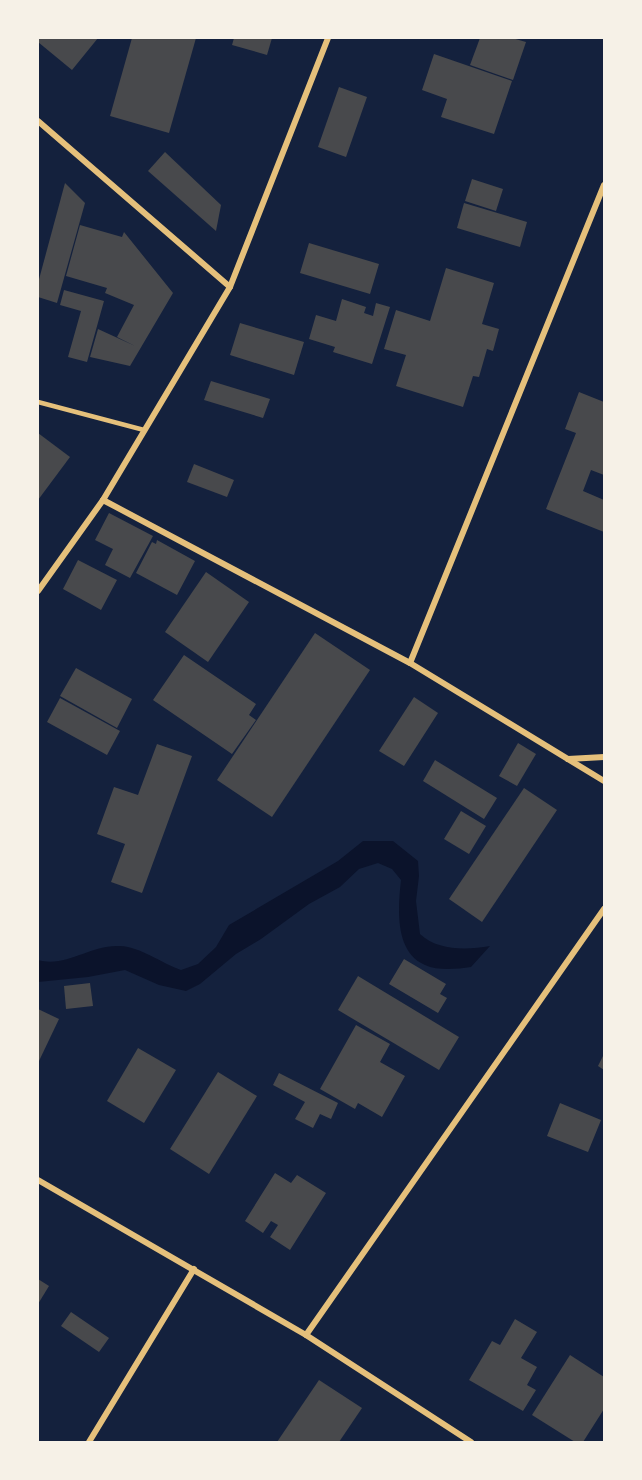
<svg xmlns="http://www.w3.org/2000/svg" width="642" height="1480" viewBox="0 0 642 1480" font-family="'Fira Sans',sans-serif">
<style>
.water{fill:#0b132b}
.building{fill:#48494c}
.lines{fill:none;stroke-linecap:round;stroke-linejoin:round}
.service{stroke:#e5c07b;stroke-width:4.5}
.minor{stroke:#e5c07b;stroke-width:6}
</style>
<rect width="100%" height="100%" fill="#14213d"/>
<path class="water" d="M363,841H393L418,861L419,876L416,901L420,934C438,951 467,950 490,946L471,967C457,969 438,971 425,965C394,952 398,907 401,880L392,869L378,863L359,869L340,887L309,904L261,939L236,954L200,984L186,991L159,985L125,970L88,977L38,982V960C67,968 90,944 120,946C141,947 161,963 181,970L198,964L216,947L229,925L338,861Z"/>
<g class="building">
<path d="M38,38H98L72,70L38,42Z"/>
<path d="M132,38H196L169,133L110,116Z"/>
<path d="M234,38H272L267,55L232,45Z"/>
<path d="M480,38H512L526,42L513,80L470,65Z"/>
<path d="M434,54L512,81L494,134L441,117L447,99L422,90Z"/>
<path d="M339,87L367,97L346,157L318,147Z"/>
<path d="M165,152L221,205L216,231L148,171Z"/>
<path d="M472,179L503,189L496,211L465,201Z"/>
<path d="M65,183L85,203L57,303L38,297V283Z"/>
<path d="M464,203L527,222L520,247L457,228Z"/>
<path d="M80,225L122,237L124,232L173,293L130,366L90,357L98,329L135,346L117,337L134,305L105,293L107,288L66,276Z"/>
<path d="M309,243L379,264L370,294L300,273Z"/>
<path d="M446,268L494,283L482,324L499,329L493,351L487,349L479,377L473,376L463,407L396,386L406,355L384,349L396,310L430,321Z"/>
<path d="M64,290L104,301L87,362L68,357L81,311L60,305Z"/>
<path d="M342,299L366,307L364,313L373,316L376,303L390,307L372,364L333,352L335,347L309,339L316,315L336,321Z"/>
<path d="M240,323L304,342L294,375L230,355Z"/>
<path d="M211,381L270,399L263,418L204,400Z"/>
<path d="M579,392L604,402V475L591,470L583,491L604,500V532L546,509L576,433L565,429Z"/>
<path d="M38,433L70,457L38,500Z"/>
<path d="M194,464L234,480L227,497L187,482Z"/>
<path d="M109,513L153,536L130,578L105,565L113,549L95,540Z"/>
<path d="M157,540L195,561L177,595L136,573L152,542L156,544Z"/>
<path d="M78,560L117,580L101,610L63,589Z"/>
<path d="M206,572L249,602L208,662L165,632Z"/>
<path d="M315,633L370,670L272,817L217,780Z"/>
<path d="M184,655L256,704L249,715L256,720L232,754L153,700Z"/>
<path d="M76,668L132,699L117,728L60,696Z"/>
<path d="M414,697L438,713L404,766L379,751Z"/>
<path d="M60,698L120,731L107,755L47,722Z"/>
<path d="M518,743L536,754L517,786L499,776Z"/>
<path d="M157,744L192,756L142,893L111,882L125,844L97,834L114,787L138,795Z"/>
<path d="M435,760L497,798L484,819L423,781Z"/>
<path d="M524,788L557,810L482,922L449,899Z"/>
<path d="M461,811L486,826L469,854L444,839Z"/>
<path d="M404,959L446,984L440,994L447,998L438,1013L389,984Z"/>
<path d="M358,976L459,1037L439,1070L338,1010Z"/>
<path d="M90,983L93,1006L66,1009L64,986Z"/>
<path d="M38,1009L59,1019L39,1061L38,1060Z"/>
<path d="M356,1025L390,1044L380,1062L405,1076L382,1117L358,1103L355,1109L320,1089Z"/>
<path d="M138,1048L176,1070L144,1123L107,1101Z"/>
<path d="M604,1054V1070L598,1066Z"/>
<path d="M218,1072L257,1096L209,1174L170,1149Z"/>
<path d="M279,1073L338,1103L331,1119L320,1114L313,1128L295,1119L305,1102L273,1085Z"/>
<path d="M560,1103L601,1120L588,1152L547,1136Z"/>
<path d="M275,1173L291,1183L297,1175L326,1193L290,1250L270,1237L278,1225L271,1221L263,1233L245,1221Z"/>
<path d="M38,1279L49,1286L38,1304Z"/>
<path d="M71,1312L109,1338L99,1352L61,1326Z"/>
<path d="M515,1319L537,1332L521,1358L537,1367L527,1385L536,1390L523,1411L469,1380L492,1341L500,1345Z"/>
<path d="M570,1355L604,1377V1409L583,1442H575L532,1415Z"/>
<path d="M319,1380L362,1408L339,1442H277Z"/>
</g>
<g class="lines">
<path class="service" d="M38,402L144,430"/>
<g class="minor">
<path d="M38,121L230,287"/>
<path d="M103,500L410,663L604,781"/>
<path d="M38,591L103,500L230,287L328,38"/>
<path d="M410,663L604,185"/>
<path d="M568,759L604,757"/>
<path d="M38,1180L306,1335L471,1442"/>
<path d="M306,1335L604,909"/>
<path d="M89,1442L194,1269"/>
</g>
</g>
<rect width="642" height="1480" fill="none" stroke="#f6f1e7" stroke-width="78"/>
</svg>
